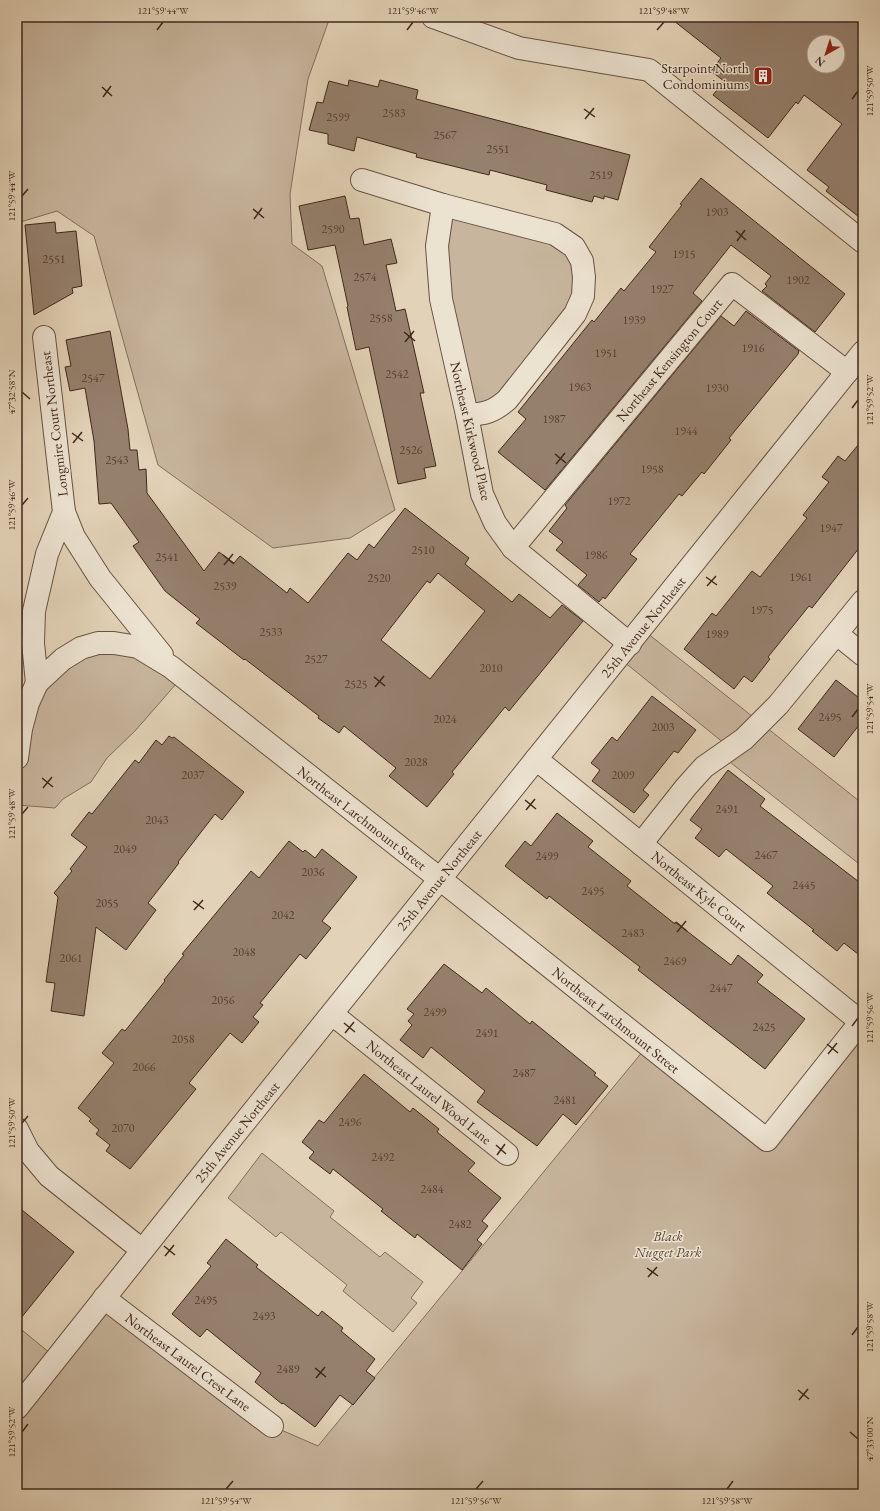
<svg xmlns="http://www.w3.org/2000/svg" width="880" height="1511" viewBox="0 0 880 1511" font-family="'EB Garamond',serif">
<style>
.green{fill:#c7b59d;stroke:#846e5c}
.building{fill:#95806d;stroke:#41281c;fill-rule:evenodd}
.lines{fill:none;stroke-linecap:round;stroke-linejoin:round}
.minor-casing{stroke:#695243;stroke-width:24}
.minor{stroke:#ece2d0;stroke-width:22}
.ticks{fill:none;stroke:#41281c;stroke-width:1.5}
.labels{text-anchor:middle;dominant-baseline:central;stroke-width:3;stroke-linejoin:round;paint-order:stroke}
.number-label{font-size:12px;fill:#563e30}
.poi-label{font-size:14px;fill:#41281c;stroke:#ece2d0;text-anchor:end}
.street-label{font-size:14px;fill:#41281c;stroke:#ece2d0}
.park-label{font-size:14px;font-style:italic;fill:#5c4436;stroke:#ece2d0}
.neatline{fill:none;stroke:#41281c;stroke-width:1.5}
.ticks-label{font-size:10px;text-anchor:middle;fill:#41281c}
</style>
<rect width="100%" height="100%" fill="#e2d2b7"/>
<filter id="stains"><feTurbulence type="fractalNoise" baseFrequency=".005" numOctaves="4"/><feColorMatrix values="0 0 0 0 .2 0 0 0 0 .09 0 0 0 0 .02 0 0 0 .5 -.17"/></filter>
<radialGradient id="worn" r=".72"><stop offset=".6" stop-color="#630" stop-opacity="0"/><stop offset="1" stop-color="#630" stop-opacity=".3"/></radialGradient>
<g class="green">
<path d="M17,17H330L308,79L290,194L292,244L322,266L395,510L350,538L273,548L158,465L94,236L57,211L17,223Z"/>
<path d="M443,205L574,247L583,296L507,400L467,415L441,299Z"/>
<path d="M642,629L863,804V867L721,755L730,748L618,657Z"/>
<path d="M98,643L183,676L135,731L107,758L91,782L63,799L55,808L17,805V758L28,703Z"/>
<path d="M863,1019V1494H17V1326L56,1358L104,1298L272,1426L318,1446L648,1045L767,1140Z"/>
<path d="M262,1153L334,1211L330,1217L380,1257L385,1252L423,1282L411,1298L417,1303L393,1332L343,1291L347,1285L281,1232L276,1237L228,1198Z"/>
</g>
<g class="building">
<path d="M669,17H863V220L826,191L829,187L807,170L842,124L804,95L798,104L796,102L768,138L713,95L724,81L711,71L721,58ZM814,42H838V66H814Z"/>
<path d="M349,80L378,87L380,80L418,90L416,99L630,155L618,200L604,196V199L594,196L592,202L546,190L547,185L490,170L489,175L416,157L417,154L357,137L354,151L328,144V134L309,130L317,102L323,103L329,81L348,86Z"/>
<path d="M701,178L845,294L815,332L762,291L767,286L765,284L771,276L731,245L693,293L702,301L545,490L498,452L526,419L518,412L592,320L594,322L621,288L624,291L656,252L649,247L682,205L680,204Z"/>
<path d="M345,196L350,219L359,218L364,245L391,239L397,263L386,265L396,311L405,309L424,393H420L436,466L424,468L426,478L398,484L369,347L356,350L347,307L348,306L335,245L308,250L299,206Z"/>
<path d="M55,222L56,233L76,231L82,286L72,288L73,293L34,315L25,225Z"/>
<path d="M746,311L799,351L798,354L729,438L731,440L704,474L702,472L682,496L679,494L630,554L637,559L605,599L603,597L599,602L578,585L587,575L556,550L563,542L549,531L567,508L565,505L721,316L734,326Z"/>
<path d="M110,331L128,429L130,450H137L139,470L146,469L147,493L204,571L219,552L234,563L240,556L287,593L290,588L308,603L348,553L357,560L369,544L374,548L405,508L469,558L465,564L512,602L519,594L550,618L562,605L583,621L509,711L505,707L452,772L454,774L427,807L389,776L396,768L344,726L339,733L318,718L319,716L245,659L244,660L196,623L200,619L165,591L133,546L139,542L111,503L99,504L94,441L85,388L70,391L65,367L71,366L66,340ZM438,573L485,611L430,679L381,640L427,581L430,583Z"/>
<path d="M863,439V543L812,608L809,606L768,657L770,659L752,682L744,676L734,689L684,649L712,613L716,616L752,571L760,577L807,518L803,515L829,482L822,477L838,456L845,461Z"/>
<path d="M836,680L863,701V720L834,757L798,729Z"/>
<path d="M652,696L696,730L678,753L674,751L643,790L649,795L634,813L592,781L600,770L591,763L612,737L617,741Z"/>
<path d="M169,736L172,738L174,737L244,792L222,820L215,814L178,862L179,863L148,903L156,910L126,950L96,927L84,1016L51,1011L55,983L46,982L58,897L54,893L72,871L70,869L87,847L71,835L89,812L92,814L135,760L139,763L156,740L162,745Z"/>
<path d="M728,770L765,799L760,806L863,885V958L844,943L837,951L812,931L814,930L767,893L773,886L726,849L719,857L695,838L702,829L690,820Z"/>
<path d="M557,813L593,841L588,847L631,881L627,886L675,924V922L731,965L738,955L763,975L757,982L805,1019L765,1069L638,970L640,967L549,896L547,899L505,866L525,841L531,846Z"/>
<path d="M289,841L303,852L305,850L315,858L322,849L357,877L322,921L331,928L306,959L300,954L260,1003L263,1005L253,1017L259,1022L242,1043L230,1033L189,1083L196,1089L130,1169L106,1151L110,1145L96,1134L99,1130L89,1121L91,1119L78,1108L114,1063L102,1053L122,1029L125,1031L165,981L164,980L184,955L182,954L251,871L259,878Z"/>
<path d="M444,964L482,993L486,988L530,1024L532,1021L596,1073L594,1075L608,1086L576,1125L563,1114L537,1146L477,1102L485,1091L431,1047L423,1058L400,1040L412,1025L408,1021L414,1014L407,1009Z"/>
<path d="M364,1074L410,1112L413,1108L439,1129L437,1132L475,1163L468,1171L501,1198L482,1221L488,1226L477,1240L482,1244L462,1270L417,1234L415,1238L381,1211L383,1209L333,1169L330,1174L309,1158L314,1152L302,1142L319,1120L324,1123Z"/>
<path d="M17,1206L74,1252L17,1323Z"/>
<path d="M226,1239L258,1265L256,1267L318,1316L322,1311L343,1328L341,1331L375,1359L366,1371L375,1378L353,1405L340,1395L315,1427L283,1403L282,1404L255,1382L261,1373L207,1329L200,1337L172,1314L211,1266L207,1263Z"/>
</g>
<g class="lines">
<defs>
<g id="minor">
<path d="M433,17L519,48L649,70L863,242"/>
<path d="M362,180L443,205L555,234L574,247L582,261L584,277L583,296L575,314L507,400C493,412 485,414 467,415"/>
<path d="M443,205L437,246L441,299L467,415L482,494L495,523L513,548L630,644"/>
<path d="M64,512L74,537L100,578L162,655"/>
<path d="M513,548L732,284L847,372"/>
<path d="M837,634L863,655"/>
<path d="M37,683L33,643L34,611L47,554L64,512L44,337"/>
<path d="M17,758L21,729L28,703L37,683L63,659L81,648L98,643H114L138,647L171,667L440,879L767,1140L863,1019"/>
<path d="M536,759L861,1022"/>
<path d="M641,844L686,787L704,767L744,739L778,705L863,601"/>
<path d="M332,1014L507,1154"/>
<path d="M17,1129L28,1151L49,1176L142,1250"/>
<path d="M104,1298L272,1426"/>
<path d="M17,1408L219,1154L863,352"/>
</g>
</defs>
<use href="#minor" class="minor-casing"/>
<use href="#minor" class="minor"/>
</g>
<path class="ticks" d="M157,30L163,22M407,30L413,22M657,30L664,22M102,87L112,96M103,97L111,86M852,99L858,91M584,109L595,117M585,119L594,108M22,196L28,189M253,209L264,218M254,219L262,208M736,231L746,240M737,241L745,230M404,332L415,341M405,342L414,331M22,392L30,399M852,408L858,400M72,433L83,441M73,443L82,432M555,454L566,463M556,464L565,453M22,505L28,498M223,555L234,564M224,565L233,554M706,577L717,585M707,586L716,576M374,677L385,686M375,687L384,676M852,717L858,709M42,778L53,787M43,788L52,777M525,800L536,809M526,810L535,799M22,814L28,807M193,901L204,909M194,910L203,900M676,922L687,931M677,932L686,921M344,1023L355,1032M852,1026L858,1018M345,1033L354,1022M827,1044L838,1053M828,1054L837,1043M22,1123L28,1116M496,1145L506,1154M497,1155L505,1144M164,1246L175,1255M165,1256L174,1245M647,1268L658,1276M648,1277L657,1267M852,1335L858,1327M315,1368L326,1377M316,1378L325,1367M798,1390L809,1399M799,1400L808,1389M22,1432L28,1424M850,1432L858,1439M226,1489L233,1481M476,1489L483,1481M727,1489L733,1481"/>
<defs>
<symbol id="building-square" viewBox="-11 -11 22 22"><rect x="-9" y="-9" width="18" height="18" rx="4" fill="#8f2418" stroke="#ece2d0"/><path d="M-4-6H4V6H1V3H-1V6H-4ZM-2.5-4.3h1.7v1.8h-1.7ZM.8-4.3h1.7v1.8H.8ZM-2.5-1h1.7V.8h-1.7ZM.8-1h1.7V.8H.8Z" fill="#fff"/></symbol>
</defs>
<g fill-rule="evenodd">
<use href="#building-square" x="752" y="65" width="22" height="22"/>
</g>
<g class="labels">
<g class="number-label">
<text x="394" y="113">2583</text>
<text x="338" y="117">2599</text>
<text x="445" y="135">2567</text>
<text x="498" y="149">2551</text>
<text x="601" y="175">2519</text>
<text x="717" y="212">1903</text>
<text x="333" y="229">2590</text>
<text x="684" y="254">1915</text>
<text x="54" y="259">2551</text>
<text x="365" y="277">2574</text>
<text x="798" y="280">1902</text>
<text x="662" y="289">1927</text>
<text x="381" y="318">2558</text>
<text x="634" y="320">1939</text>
<text x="753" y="348">1916</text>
<text x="606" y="353">1951</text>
<text x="397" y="374">2542</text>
<text x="93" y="378">2547</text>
<text x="580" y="387">1963</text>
<text x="717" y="388">1930</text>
<text x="554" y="419">1987</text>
<text x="686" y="431">1944</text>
<text x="411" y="450">2526</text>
<text x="117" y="460">2543</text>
<text x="652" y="469">1958</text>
<text x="619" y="501">1972</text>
<text x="831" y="528">1947</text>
<text x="423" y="550">2510</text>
<text x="596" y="555">1986</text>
<text x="167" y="557">2541</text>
<text x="801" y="577">1961</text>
<text x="379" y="578">2520</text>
<text x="225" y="586">2539</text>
<text x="762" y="610">1975</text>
<text x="271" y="632">2533</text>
<text x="717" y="634">1989</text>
<text x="316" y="659">2527</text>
<text x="491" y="668">2010</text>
<text x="356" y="684">2525</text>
<text x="830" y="717">2495</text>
<text x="445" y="719">2024</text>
<text x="663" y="727">2003</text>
<text x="416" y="762">2028</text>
<text x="193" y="775">2037</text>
<text x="623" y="775">2009</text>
<text x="727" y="809">2491</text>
<text x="157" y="820">2043</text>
<text x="125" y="849">2049</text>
<text x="766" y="855">2467</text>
<text x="547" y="856">2499</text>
<text x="313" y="872">2036</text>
<text x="804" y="885">2445</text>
<text x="593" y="891">2495</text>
<text x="107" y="903">2055</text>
<text x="283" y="915">2042</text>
<text x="633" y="933">2483</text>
<text x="244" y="952">2048</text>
<text x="71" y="958">2061</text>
<text x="675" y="961">2469</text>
<text x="721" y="988">2447</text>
<text x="223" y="1000">2056</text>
<text x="435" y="1012">2499</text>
<text x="764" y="1027">2425</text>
<text x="487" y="1033">2491</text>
<text x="183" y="1039">2058</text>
<text x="144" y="1067">2066</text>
<text x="524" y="1073">2487</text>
<text x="565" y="1100">2481</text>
<text x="350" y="1122">2496</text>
<text x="123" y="1128">2070</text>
<text x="383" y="1157">2492</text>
<text x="432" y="1189">2484</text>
<text x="460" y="1224">2482</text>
<text x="206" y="1300">2495</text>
<text x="264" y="1316">2493</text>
<text x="288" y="1369">2489</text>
</g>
<g class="poi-label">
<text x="749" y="68">Starpoint North<tspan x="749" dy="16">Condominiums</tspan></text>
</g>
<g class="street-label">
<text transform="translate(669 360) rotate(-50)">Northeast Kensington Court</text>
<text transform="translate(54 424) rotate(-97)">Longmire Court Northeast</text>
<text transform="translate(471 431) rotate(77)">Northeast Kirkwood Place</text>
<text transform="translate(643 627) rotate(-51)">25th Avenue Northeast</text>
<text transform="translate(362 818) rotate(38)">Northeast Larchmount Street</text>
<text transform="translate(439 880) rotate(-51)">25th Avenue Northeast</text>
<text transform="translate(699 891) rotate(39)">Northeast Kyle Court</text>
<text transform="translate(616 1020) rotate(39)">Northeast Larchmount Street</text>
<text transform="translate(429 1092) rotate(39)">Northeast Laurel Wood Lane</text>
<text transform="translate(237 1132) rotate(-51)">25th Avenue Northeast</text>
<text transform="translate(188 1362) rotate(37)">Northeast Laurel Crest Lane</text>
</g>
<g class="park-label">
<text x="668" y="1236">Black<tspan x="668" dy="16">Nugget Park</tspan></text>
</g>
</g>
<rect width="880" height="1511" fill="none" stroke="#e2d2b7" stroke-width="44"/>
<g transform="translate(826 54) rotate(219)"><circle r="19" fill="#ece2d0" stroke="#a89888"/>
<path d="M0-3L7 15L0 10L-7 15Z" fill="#8f2418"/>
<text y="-6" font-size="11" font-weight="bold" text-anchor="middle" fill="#41281c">N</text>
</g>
<rect x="22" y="22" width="836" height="1467" class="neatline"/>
<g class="ticks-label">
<text x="163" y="14">121°59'44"W</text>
<text x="413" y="14">121°59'46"W</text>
<text x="664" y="14">121°59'48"W</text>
<text transform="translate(869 91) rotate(-90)" y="4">121°59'50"W</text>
<text transform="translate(11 196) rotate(-90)" y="4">121°59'44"W</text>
<text transform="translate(11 392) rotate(-90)" y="4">47°32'58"N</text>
<text transform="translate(869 400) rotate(-90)" y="4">121°59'52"W</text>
<text transform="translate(11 505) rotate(-90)" y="4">121°59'46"W</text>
<text transform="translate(869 709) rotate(-90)" y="4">121°59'54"W</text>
<text transform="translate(11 814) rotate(-90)" y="4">121°59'48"W</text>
<text transform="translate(869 1018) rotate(-90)" y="4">121°59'56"W</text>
<text transform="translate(11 1123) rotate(-90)" y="4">121°59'50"W</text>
<text transform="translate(869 1327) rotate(-90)" y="4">121°59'58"W</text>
<text transform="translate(11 1432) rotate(-90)" y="4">121°59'52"W</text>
<text transform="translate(869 1439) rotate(-90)" y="4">47°33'00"N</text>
<text x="226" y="1504">121°59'54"W</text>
<text x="476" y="1504">121°59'56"W</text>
<text x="727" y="1504">121°59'58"W</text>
</g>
<rect width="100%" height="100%" filter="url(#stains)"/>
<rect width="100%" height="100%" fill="url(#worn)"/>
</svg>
